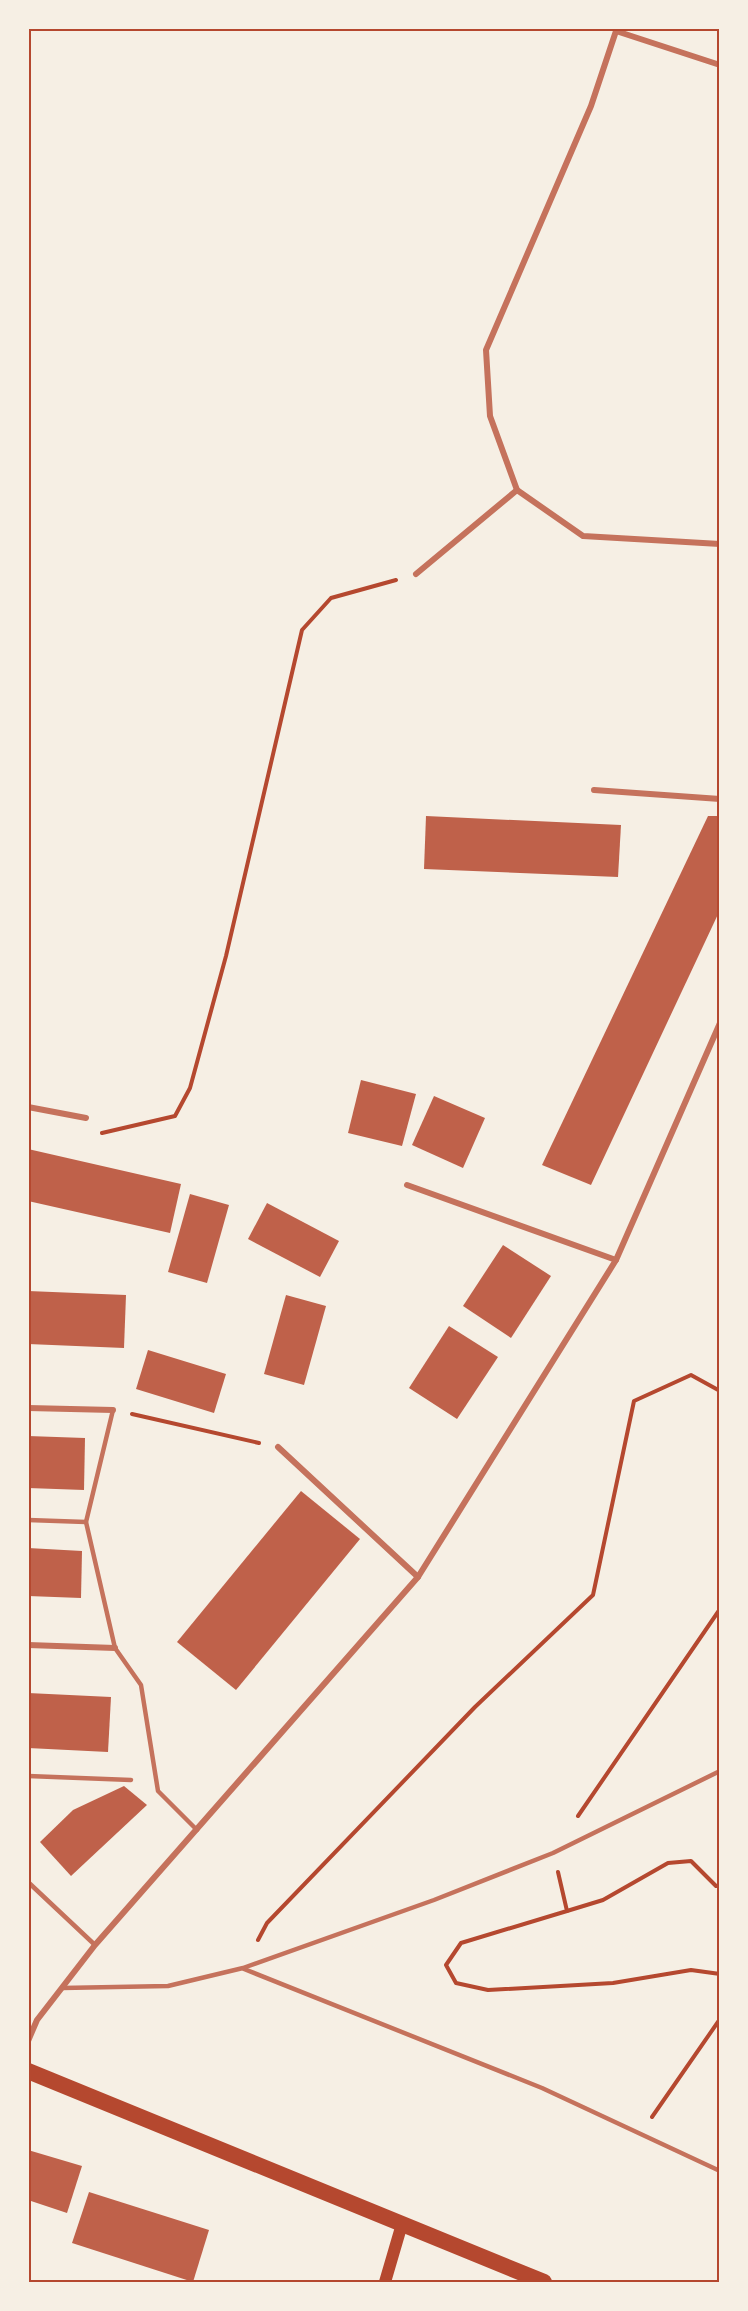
<svg xmlns="http://www.w3.org/2000/svg" width="748" height="2311" viewBox="0 0 748 2311" font-family="'Noto Sans',sans-serif">
<style>
.building{fill:#bf614a}
.lines{fill:none;stroke-linecap:round;stroke-linejoin:round}
.path{stroke:#b5482f;stroke-width:4}
.service{stroke:#c5725c;stroke-width:4.5}
.minor{stroke:#c5725c;stroke-width:6}
.secondary{stroke:#b5482f;stroke-width:12}
.trunk{stroke:#b5482f;stroke-width:16}
.neatline{fill:none;stroke:#b5482f;stroke-width:2}
</style>
<rect width="100%" height="100%" fill="#f6efe4"/>
<g class="building">
<path d="M426,816L621,825L618,877L424,869Z"/>
<path d="M708,816H720V910L591,1185L542,1165Z"/>
<path d="M361,1080L416,1094L402,1146L348,1133Z"/>
<path d="M434,1096L485,1118L463,1168L412,1145Z"/>
<path d="M28,1149L181,1184L170,1233L28,1201Z"/>
<path d="M190,1194L229,1205L207,1283L168,1272Z"/>
<path d="M267,1203L339,1241L320,1277L248,1239Z"/>
<path d="M503,1245L551,1276L511,1338L463,1306Z"/>
<path d="M28,1291L126,1295L124,1348L28,1344Z"/>
<path d="M286,1295L326,1306L304,1385L264,1374Z"/>
<path d="M449,1326L498,1357L457,1419L409,1388Z"/>
<path d="M148,1350L226,1374L214,1413L136,1389Z"/>
<path d="M28,1436L85,1438L84,1490L28,1488Z"/>
<path d="M301,1491L360,1539L236,1690L177,1642Z"/>
<path d="M28,1548L82,1551L81,1598L28,1596Z"/>
<path d="M28,1693L111,1697L108,1752L28,1748Z"/>
<path d="M124,1786L147,1805L71,1876L40,1842L73,1810Z"/>
<path d="M28,2150L82,2166L67,2213L28,2200Z"/>
<path d="M89,2192L209,2230L193,2282L72,2243Z"/>
</g>
<g class="lines">
<g class="path">
<path d="M102,1133L175,1116L190,1088L226,956L302,630L331,598L396,580"/>
<path d="M132,1414L259,1443"/>
<path d="M578,1816L720,1609"/>
<path d="M558,1872L567,1911L461,1943L446,1965L456,1983L488,1990L613,1983L691,1970L720,1974"/>
<path d="M567,1911L603,1900L668,1863L691,1861L716,1886"/>
<path d="M258,1940L267,1923L475,1707L593,1595L634,1401L691,1375L720,1391"/>
<path d="M652,2117L720,2019"/>
</g>
<g class="service">
<path d="M113,1410L86,1522L115,1648L141,1685L158,1791L197,1830"/>
<path d="M28,1520L86,1522"/>
<path d="M28,1776L131,1780"/>
<path d="M28,1882L95,1945"/>
<path d="M244,1969L542,2088L720,2171"/>
<path d="M62,1988L168,1986L243,1968L434,1900L553,1853L720,1771"/>
</g>
<g class="minor">
<path d="M617,28L591,106L486,350L490,416L517,490L583,536L720,544"/>
<path d="M616,31L720,65"/>
<path d="M416,574L517,490"/>
<path d="M594,790L720,799"/>
<path d="M28,1107L86,1118"/>
<path d="M407,1185L616,1260"/>
<path d="M28,1408L113,1410"/>
<path d="M278,1447L418,1577"/>
<path d="M28,1645L115,1648"/>
<path d="M28,2041L37,2020L95,1945L418,1577L616,1260L720,1023"/>
</g>
<path class="secondary" d="M385,2282L402,2224"/>
<path class="trunk" d="M28,2071L544,2282"/>
</g>
<rect width="748" height="2311" fill="none" stroke="#f6efe4" stroke-width="60"/>
<rect x="30" y="30" width="688" height="2251" class="neatline"/>
</svg>
